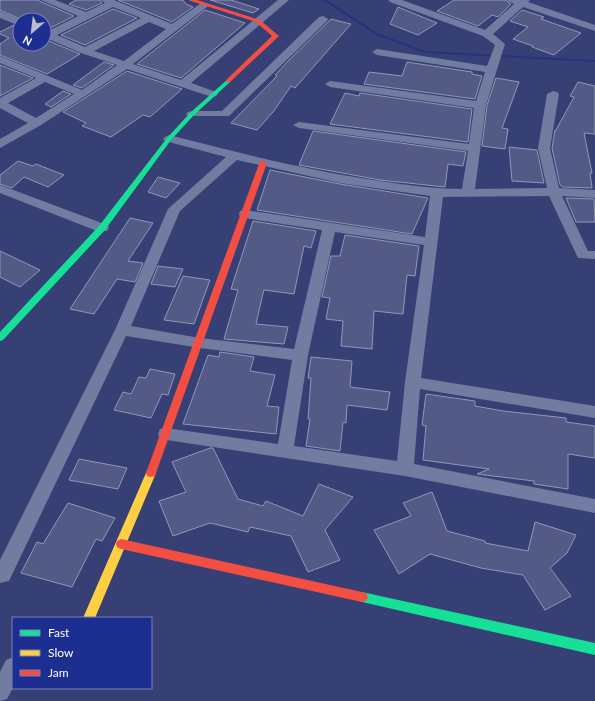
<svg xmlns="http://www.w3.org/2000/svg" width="595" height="701" viewBox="0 0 595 701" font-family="Lato,sans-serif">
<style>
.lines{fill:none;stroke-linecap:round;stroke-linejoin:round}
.stream{fill:#27347c;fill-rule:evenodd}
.building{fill:#525a85;stroke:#9298b6}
.street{fill:#727ba0;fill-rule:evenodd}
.fast{fill:#16e098;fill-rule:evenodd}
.slow{fill:#ffcf43;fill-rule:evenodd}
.jam{fill:#f24e42;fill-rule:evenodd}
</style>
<rect width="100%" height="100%" fill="#364075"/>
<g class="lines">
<path class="stream" d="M322,0H327L378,33L425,51L595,60V62L424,53L376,35Z"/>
</g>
<g class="building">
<path d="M0,0H37L74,16L48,29H44V20H23L0,10Z"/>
<path d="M76,0H100L102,3L86,10L69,4Z"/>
<path d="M118,0H183L186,4L193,7L172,22Z"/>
<path d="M210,0H231L259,9L253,13Z"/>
<path d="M454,0H505L511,4L498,17L492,15L478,26L437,11Z"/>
<path d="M398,7L437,23L418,35L390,24Z"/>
<path d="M113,9L137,18L85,45L61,35Z"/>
<path d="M205,10L245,23L181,78L137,64Z"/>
<path d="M522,10L544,17L541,19L581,33L554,55L532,47L533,46L513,39L528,27L510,21Z"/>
<path d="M331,19L351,24L295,88L291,86L273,112L257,130L231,123L277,76L275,75L289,60Z"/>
<path d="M14,25L20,27V44H44V39L80,54L47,74L0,55V44L9,38L0,34V32Z"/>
<path d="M104,62L114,65L82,88L73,85Z"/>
<path d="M407,62L472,72V74L482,76L475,99L364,84L369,72L402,76Z"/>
<path d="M0,65L33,78L0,96Z"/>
<path d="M127,71L182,89L150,117L143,115L111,137L82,126L86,123L63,112Z"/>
<path d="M496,78L519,82L502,128L508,129L505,149L482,146L487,105Z"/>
<path d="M578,82L595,86V134L584,133L592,173H590L592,188L563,187L560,185L552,148L555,130H556L574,97L570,96Z"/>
<path d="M63,91L71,94L51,107L45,104Z"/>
<path d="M345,93L359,96L360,93L472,109L468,142L330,124Z"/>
<path d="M313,131L466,152L463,166L448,164L445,187L380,180L299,165Z"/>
<path d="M509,147L537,150L544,183L512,181Z"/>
<path d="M18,161L33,166L36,164L64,175L48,187L24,177L12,188L0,184V175Z"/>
<path d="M270,170L340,184L428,198L412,234L257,210Z"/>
<path d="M158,177L180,183L166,198L148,192Z"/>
<path d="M566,198L594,199L595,222H576Z"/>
<path d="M130,218L153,223L128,261L143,263L135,282L117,279L94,314L70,309Z"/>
<path d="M253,221L316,231L311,248L304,246L294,294L264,290L263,293L256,324L288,327L284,344L224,339L238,290L231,289Z"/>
<path d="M345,235L419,246L415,276L407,275L403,314L374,311L372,349L341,346L343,321L326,319L330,298L322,297L331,256H340Z"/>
<path d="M0,251L40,270L20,287L0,277Z"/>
<path d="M158,266L183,269L175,287L151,284Z"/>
<path d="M183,276L210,280L194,324L164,320Z"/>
<path d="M220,352L254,357L250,371L275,375L267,406L279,407L276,434L183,424L208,355L219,357Z"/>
<path d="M311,357L352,361L350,387L390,392L387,410L347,405L346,423L343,422L340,451L306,446L310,419H308L311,378H308Z"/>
<path d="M150,369L175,374L168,395L162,394L151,418L114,410L123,392L131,394L139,377L146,378Z"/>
<path d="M426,394L475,401V406L503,411L566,418V422L595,426V458L568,454V489L534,484V481L477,474L489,469L423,460L426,426L422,425Z"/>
<path d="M210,448H213L238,499L263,506L266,501L303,516L319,484L353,497L325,530L340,560L308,572L291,536L250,527L248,532L210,523L173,536L159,501L186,492L172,462Z"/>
<path d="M79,459L127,468L118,489L69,480Z"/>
<path d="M432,492L447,531L485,541V543L528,551L535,522L576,535L567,553L550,568L571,596L545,610L523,575L481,568L430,554L399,574L374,530L411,516L403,503Z"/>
<path d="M68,503L115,518L102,541L96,539L72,587L21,573L37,542L43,544Z"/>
</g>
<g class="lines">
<g class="street">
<path d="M41,0H55L86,12L105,3L101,0H114L172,24L201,3H207L209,5L207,7L133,64L181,80L278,0H289L191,83L216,92L218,94L216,96L212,97L127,69L41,125L0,148V139L28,123L0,108V98L36,78L0,63V56L82,90L117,65L81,53L44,37V30L48,31L78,16ZM113,7L141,18L85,47L57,35ZM149,22L166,29L124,61L94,51ZM45,82L74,94L36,118L8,103Z"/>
<path d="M388,0H402L485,30L514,4L506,0H530L528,2L595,25V31L523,7L493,34L505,44L486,105L475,189L547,188L538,148L547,94L553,91L557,92L559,94L550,148L559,188L595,190V198L562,196L588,251H595V259L578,258L549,196L443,197L421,378L595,406V418L420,389L414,464L595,499V513L405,476L160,439L158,434L160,429L166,428L278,444L292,360L200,348L126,336L9,581L0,583V560L115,330L168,209L226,157L165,141L163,139L165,137L169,135C239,153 309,171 380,181C408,185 434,189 462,189L468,151L299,128L293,125L299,122L469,144L474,108L330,87L325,84L330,81L476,101L485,72L377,55L372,52L377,49L487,66L495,45L483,36L390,2ZM237,160L340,183L430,196L425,237L245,210L240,211L239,214L240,217L245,218L322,230L294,349L200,338L131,326L180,211ZM335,232L424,245L405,382L397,461L294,446L308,355Z"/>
<path d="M0,11L22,20H20V26L0,18Z"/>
<path d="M323,16L328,19L327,21L229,116H188L186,114L188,112L192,111H222L319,17Z"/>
<path d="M0,185L107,225L109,228L107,231H97L0,193Z"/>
<path d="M13,657V688L7,699L0,701V672L6,660Z"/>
</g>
<g class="fast">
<path d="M228,79L231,81L230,82L194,115L171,140L105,230L3,340L0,341V332L99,226L167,138L190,113Z"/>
<path d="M362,592L595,643V655L362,602L358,601L356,597L358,593Z"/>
</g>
<path class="slow" d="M151,469L155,470L156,473L95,618H83L146,473L147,470Z"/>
<g class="jam">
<path d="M188,0H197L260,20L279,36L230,82H226V80L272,36L256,22Z"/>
<path d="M260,161H263L267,163L156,473L155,476L151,477L147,476L146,473Z"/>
<path d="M121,539L362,592L366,593L368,597L366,601L362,602L121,549L117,547L116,544L117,541Z"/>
</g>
</g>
<rect x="12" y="617" width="140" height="72" fill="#1c2e8f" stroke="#7782bc"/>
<rect x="20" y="630" width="20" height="6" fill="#16e098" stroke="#7782bc"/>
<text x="48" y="637" font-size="12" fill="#ffffff">Fast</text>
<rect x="20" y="650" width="20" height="6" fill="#ffcf43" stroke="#7782bc"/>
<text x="48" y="657" font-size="12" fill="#ffffff">Slow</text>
<rect x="20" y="670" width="20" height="6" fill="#f24e42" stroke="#7782bc"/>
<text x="48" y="677" font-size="12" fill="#ffffff">Jam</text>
<g transform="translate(32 32) rotate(208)"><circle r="19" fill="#1c2e8f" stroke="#7782bc"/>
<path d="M0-3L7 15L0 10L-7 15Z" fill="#b9bccf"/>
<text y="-6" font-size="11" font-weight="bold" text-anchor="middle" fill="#ffffff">N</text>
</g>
</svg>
